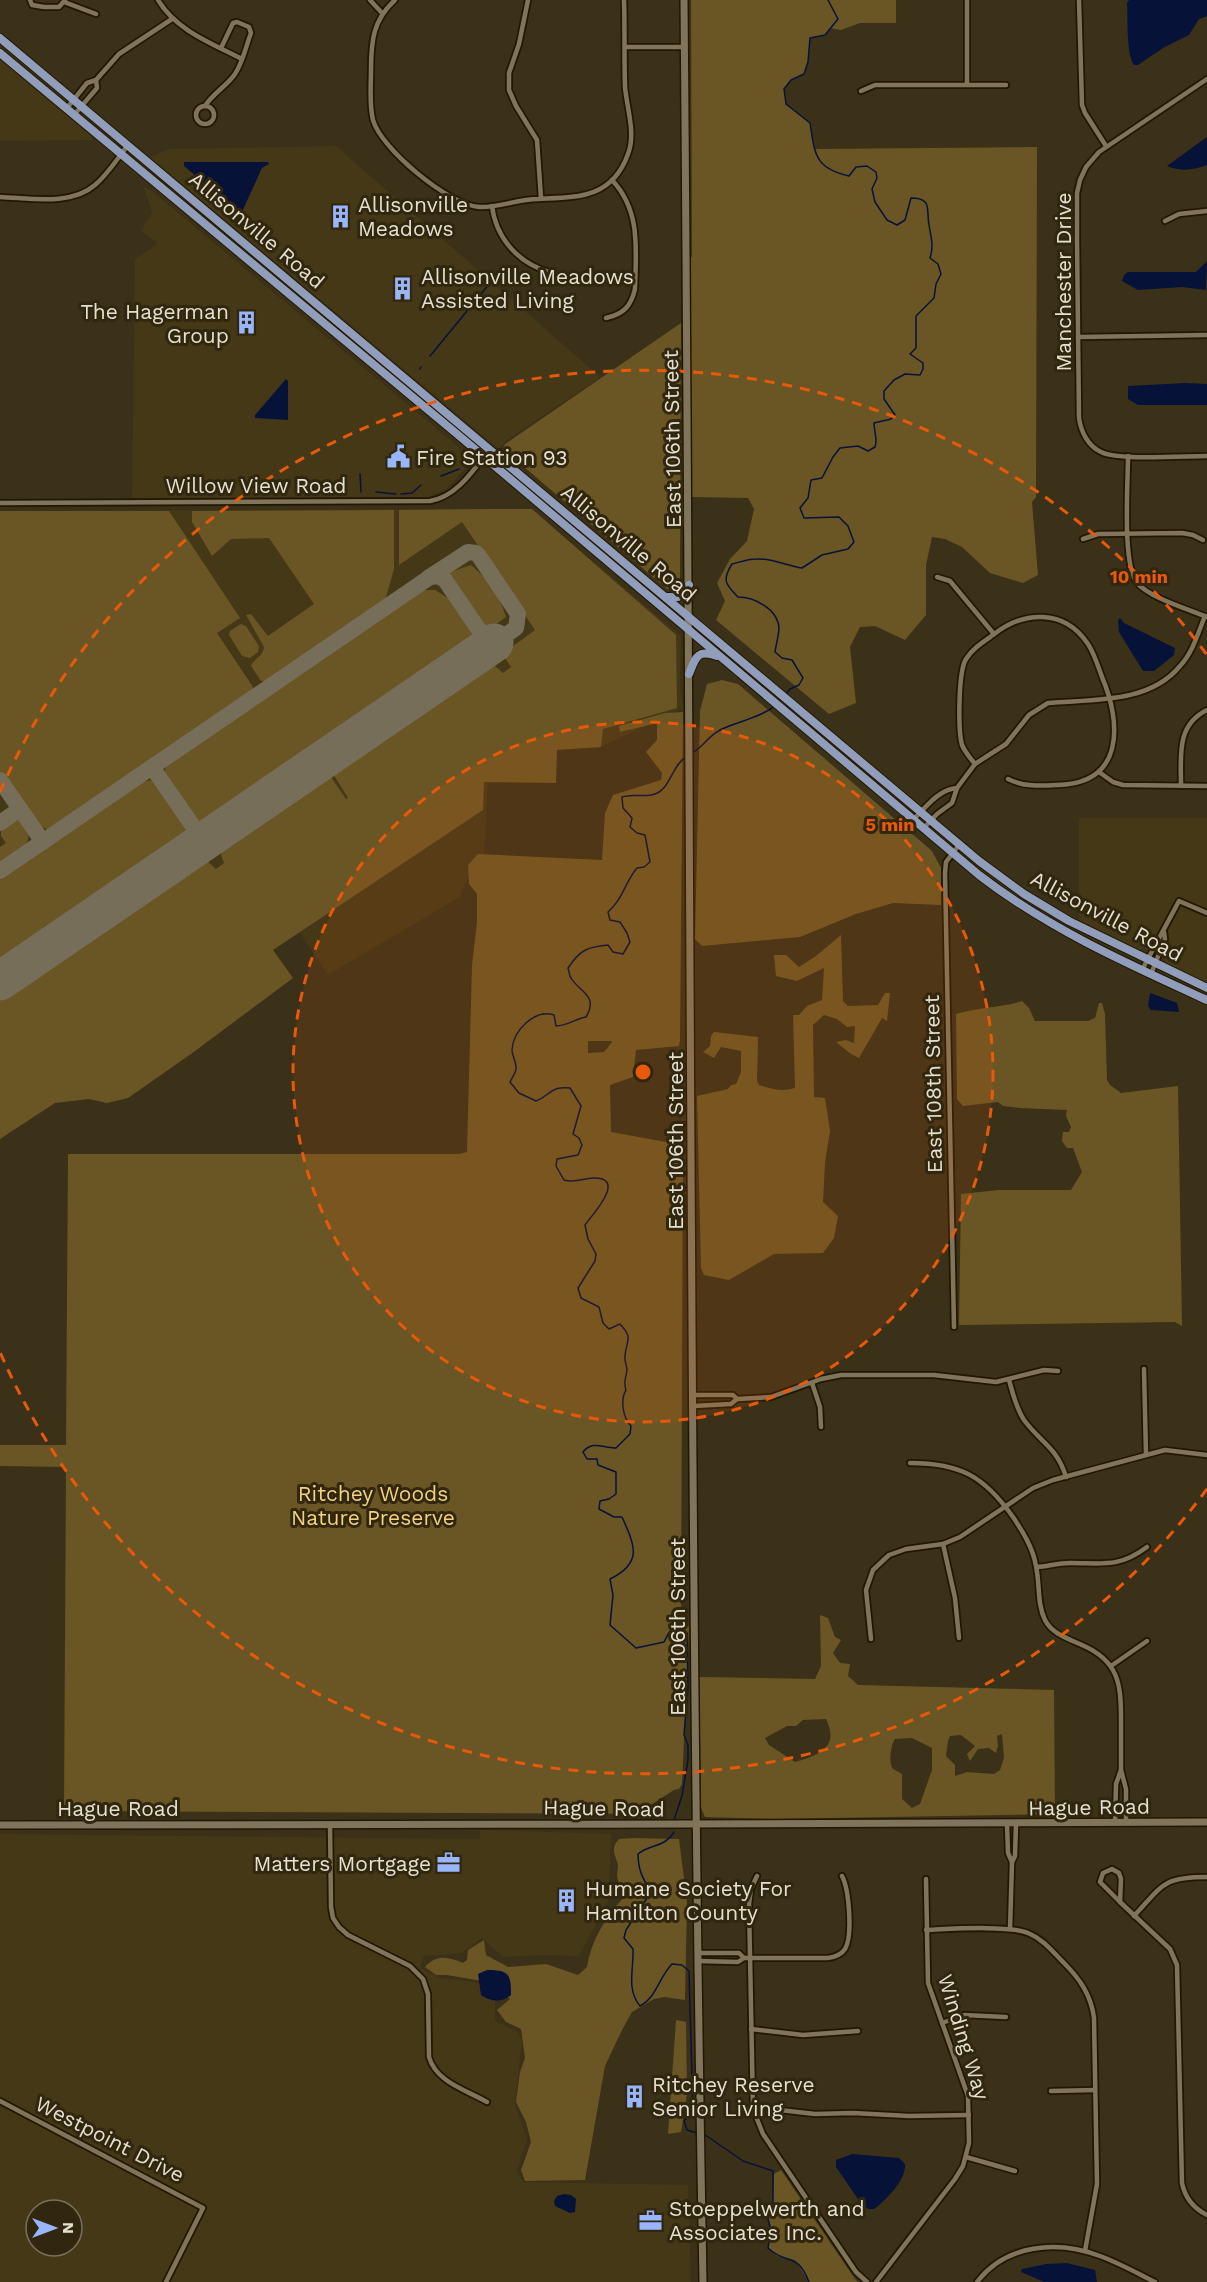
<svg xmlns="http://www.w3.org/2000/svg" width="1207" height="2282" viewBox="0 0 1207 2282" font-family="'Work Sans',sans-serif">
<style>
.built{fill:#453817;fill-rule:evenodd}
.green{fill:#6a5624;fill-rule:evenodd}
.water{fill:#071239}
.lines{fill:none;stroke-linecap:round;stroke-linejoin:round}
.stream{stroke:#071239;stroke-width:1.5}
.taxiway{stroke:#766e58;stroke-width:16}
.runway{stroke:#766e58;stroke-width:39}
.street-casing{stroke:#221801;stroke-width:8}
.secondary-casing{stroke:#221801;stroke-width:10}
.primary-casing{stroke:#221801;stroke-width:10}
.street{stroke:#80755a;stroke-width:4.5}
.secondary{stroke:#80755a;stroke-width:7}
.primary{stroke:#919ebb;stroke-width:8}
.ring{fill:none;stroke:#e8590c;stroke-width:3;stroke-dasharray:10 8}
.labels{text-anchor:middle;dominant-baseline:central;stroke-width:6;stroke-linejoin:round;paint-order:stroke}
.poi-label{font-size:21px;fill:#e5dfd0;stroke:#31270e;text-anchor:start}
.street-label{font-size:21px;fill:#e5dfd0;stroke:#31270e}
.park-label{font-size:21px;fill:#f2d17f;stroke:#31270e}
.centre{fill:#e8590c;stroke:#31270e;stroke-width:3}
.ring-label{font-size:18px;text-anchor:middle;font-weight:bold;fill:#e8590c;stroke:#31270e;stroke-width:6;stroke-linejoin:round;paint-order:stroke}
</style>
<rect width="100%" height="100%" fill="#3b3118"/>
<g class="built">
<path d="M0,60L91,136L92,140L0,141Z"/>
<path d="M336,146L598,375V379L507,440L499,449L150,157L170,149Z"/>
<path d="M144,187L153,192L474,460L446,489L429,497L132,498L135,259L156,245L157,242L141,231L152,213Z"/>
<path d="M531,509L681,636L680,686L683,708L599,748H556L555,782L488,783L484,857L475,861L460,897L328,975L298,930L0,1133V511Z"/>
<path d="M1079,818H1207V984L1168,965L1163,958L1144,949L1136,950L1079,922Z"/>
<path d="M480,1830L611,1834L609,1900L579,1956L543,1955L503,1957L482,1938L462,1953L424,1956L420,1968L440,1978L476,1982L495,1991V2021L517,2031L522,2040L515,2105L527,2139L517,2171L523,2182L688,2185L691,2282H0V1834L480,1839ZM36,2210H72V2246H36Z"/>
</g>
<g class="green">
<path d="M691,0H896V23H860L841,30L830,28L825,35L810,38L808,62L804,74L791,80L784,89L786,104L810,123L815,149L1037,147L1036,497L1032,502L1038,575L1023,583L990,573L962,547L945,539L932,537L926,565V615L905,640L875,626L860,627L850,647L856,703L829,714L716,620L725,601L717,583L730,559L747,541L754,509L748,498L691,497L689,257H692Z"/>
<path d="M681,323L680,585L676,591L667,589L503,449L505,444Z"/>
<path d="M484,509H532L676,635L677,708L603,729L601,747L557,750L556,783L484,782L483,810L273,950L293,978L191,1054L128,1098L107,1103L89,1099L55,1103L0,1139V998L198,862L207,861L216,869L224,863L221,855L224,844L327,774H329L346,799L348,798L332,772V770L485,665L495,666L503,673L511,667L502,654L535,630L462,522L399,565V510Z"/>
<path d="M394,510V569L385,601L268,681H261L251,666C254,658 263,657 264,647L246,615L251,614L268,636L314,604L269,538L231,539L212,556L192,522V511Z"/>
<path d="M0,511H169L240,618L217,633L253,687L251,693L50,830L38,826L0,771Z"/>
<path d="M471,565C489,580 499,595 506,617L487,631L447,573Z"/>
<path d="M425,590H435L451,600L472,628V637L469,644L210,821L201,822L194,818L165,776V769L170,761L415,594Z"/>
<path d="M241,624L246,626L259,646L258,652L250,658L242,656L229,635L230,631Z"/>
<path d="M722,680L738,684L932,851L941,868V905L893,903L856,914L800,937L702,946L695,939L700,711L707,684Z"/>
<path d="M683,712L680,1041L679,1046L636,1050L633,1077L610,1085L611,1132L683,1145L681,1617L689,1627L682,1784L679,1789L674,1790L649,1806V1814L64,1811L66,1467L0,1466V1445H66L68,1154H459L467,1152L472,965L477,922V894L469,884L468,865L478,854L602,860L605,813L613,795L661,780L662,773L646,752L657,740V723L620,732L619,726L665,713ZM588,1041H612V1042L604,1052L588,1053Z"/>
<path d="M152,780L157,783L186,825V832L182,840L0,965V878L141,782Z"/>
<path d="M19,820L29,833L27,845L0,865V847L6,843L1,836V831L13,821Z"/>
<path d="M841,935L843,1001L848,1006L878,1005L885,993H890L887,1021L882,1018L859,1058L851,1054L836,1042L846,1040L854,1043L855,1026L847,1027L837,1019L824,1015L813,1025L814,1097L825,1098L830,1131L825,1163L823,1202L838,1216L834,1238L823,1253L774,1254L729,1280L704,1275L701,1268L697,1096L728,1089L731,1085L736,1084L741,1072V1051L721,1047L714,1058L703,1052L710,1046L711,1036L714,1032L758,1037L757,1081L759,1085C772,1089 782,1092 795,1088L793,1015H799L807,1006L822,1000L824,968L797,981L776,976L774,955H786L799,967L816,956Z"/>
<path d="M1022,1001L1029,1008L1035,1021H1088L1095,1018L1099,1003H1102L1105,1014L1107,1080L1110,1085L1121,1093L1178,1086L1182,1326L1175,1322L959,1325L961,1194L999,1190H1071L1082,1172L1073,1148H1067L1062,1141L1063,1132H1069L1071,1127L1066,1116L1067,1110L1020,1108L1003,1106L998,1102L963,1106L957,1099L956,1014C978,1007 1000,1008 1022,1001Z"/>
<path d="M820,1615L828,1618L835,1637L841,1640L833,1653L840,1663L850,1664L848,1676L858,1685L1054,1690L1055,1814L775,1819L705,1817L701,1808L699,1677L815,1679L821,1666ZM826,1719C840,1747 819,1755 795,1762L769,1745L765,1738L787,1726H796L803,1720ZM1002,1734L1004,1758L1000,1770L994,1774L967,1772L955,1776V1765L946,1756L948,1741L950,1736L961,1735L975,1746L967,1754L970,1761L978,1749L989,1748L996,1753L998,1746L997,1736ZM912,1738L932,1748V1770L920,1804L912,1808L902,1799V1774C899,1772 896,1771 893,1769C888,1763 891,1744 895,1739Z"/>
<path d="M634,1838L679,1839L687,1902L685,2000L664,1997L654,1999L632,2012L622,2030L605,2066L585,2180L525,2181L521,2170L531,2142L526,2122L516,2102L520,2072L525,2058L521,2029L506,2022L497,2010L510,1999L494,1983L447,1975H436L425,1967C437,1954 448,1957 463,1963L467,1960L468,1950L484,1940L486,1955L508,1967L546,1964L578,1975L587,1967C591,1941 605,1918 623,1898C623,1891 620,1886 618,1880C616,1875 618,1870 618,1865C615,1854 610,1849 619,1839Z"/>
<path d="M676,2020L686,2022L687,2094L681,2132L668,2134Z"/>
<path d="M781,2170L855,2279L858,2282H809L795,2260L777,2256L768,2248L771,2231L768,2219L772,2207L774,2174Z"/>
</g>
<g class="water">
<path d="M1129,0H1207V16L1199,19L1189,35L1163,48L1138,65H1134C1126,54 1128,18 1127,3Z"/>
<path d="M1207,137V165C1193,170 1181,172 1167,166Z"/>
<path d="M184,162H268L269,164L262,168L241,214L184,166Z"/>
<path d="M1207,261L1206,290L1182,287L1138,290L1122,281L1124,275L1128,272H1196Z"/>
<path d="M286,379L288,381V420L255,418V415Z"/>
<path d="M1185,383L1207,384V405H1138L1128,399V386Z"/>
<path d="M1120,618L1124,623L1175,648L1174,655L1154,671H1143L1119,632L1118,620Z"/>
<path d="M1150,993L1177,1003L1179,1012L1151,1010L1148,1006Z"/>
<path d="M487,1970C509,1970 511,1974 511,1995C501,2003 492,2002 481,1995L478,1974Z"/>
<path d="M852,2154L899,2158L905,2164C907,2179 885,2201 874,2209H868L860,2202L836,2167V2160Z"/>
<path d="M564,2194L571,2195L576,2199L575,2212L570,2213L555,2206L554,2201L557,2196Z"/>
<path d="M1067,2263L1095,2270L1097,2282H1044L1021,2272L1022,2269L1046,2264Z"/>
</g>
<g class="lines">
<g class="stream">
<path d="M430,356L490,283"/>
<path d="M420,369L421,367"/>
<path d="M360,474L361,492"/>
<path d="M441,476L459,469"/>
<path d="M376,492L396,494"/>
<path d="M401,494L412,493L421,485"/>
<path d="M786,694L790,689L799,685L803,678L792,660L782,658L775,652C776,645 779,634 779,628C778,609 754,597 738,597C725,584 722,580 732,564C740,562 748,559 756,559C772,558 787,566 802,568L822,555L848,549L854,542L848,526L839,517L804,518L800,508L808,498L811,480L822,478L833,457L840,448L858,446L868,451L875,447C878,439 874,432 874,423L891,419L895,415L884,399V391L894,380L905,374L920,375L923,369V363L910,354L916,348V316L934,298L936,284L941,274L938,264L930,258C934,245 931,238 929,225C926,210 933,198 911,198L905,220L897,225L887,220L875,202L872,189L877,178L876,172L867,166L856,167L849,176C814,168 815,154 810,123L786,104L784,89L791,80L804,74L808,62L810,38L825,35L838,19L828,0"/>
<path d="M692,753C706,745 706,737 722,729C737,722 764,716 774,706"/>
<path d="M674,1820L682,1796L688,1760V1745L684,1735L688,1687L687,1633L681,1627C669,1628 669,1633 664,1642L636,1648L610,1625L613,1595L610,1579C643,1563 635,1546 622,1517H614L599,1509L600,1501L609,1499L616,1494V1472L598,1465L597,1459H587L583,1452C593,1440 602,1448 616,1448L630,1434L631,1426C623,1418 620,1400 626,1390C623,1382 626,1378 627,1370C627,1366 624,1360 625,1356C626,1340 634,1339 620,1324L609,1329L603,1323L599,1307L581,1298L578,1288L595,1261L596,1254L588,1239L585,1225C592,1215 628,1177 593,1178C582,1179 574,1183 564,1180L556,1166L557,1159L578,1155L582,1145L579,1138L573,1134L581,1106L570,1088C550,1086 551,1095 536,1101L519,1093L510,1082C512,1078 516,1072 516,1069C517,1063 512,1056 512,1050C513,1030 535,1009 554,1015L556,1026C567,1026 575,1019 586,1017C599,995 579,992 571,978C569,975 569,971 568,968C580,950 587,947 608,945L613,952L623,954L630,942L627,933L620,922L610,920L608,912C623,899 625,882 637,868L644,867L650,862L645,835L637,833L630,827L632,818L623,808L622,797C633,793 644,798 655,794C671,788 672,765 686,757"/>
<path d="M674,1832C663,1849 651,1843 638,1854C638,1870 643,1879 651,1892L626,1930L624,1938L633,1949C634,1969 626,1989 640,2006C657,1997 659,1977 672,1964L682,1965L689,1971L693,2111L684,2121L687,2130L697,2133"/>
<path d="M704,2134L743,2161L773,2171V2203L768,2219L771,2230L768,2248C787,2266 797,2251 809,2282"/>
</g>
<g class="taxiway">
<path d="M428,578L468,552L476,553L479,556L518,614L516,628L494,643"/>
<path d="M152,767L204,842"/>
<path d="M0,780L43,842"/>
<path d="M0,823L20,809"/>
<path d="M0,871L430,577L439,576L445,580L490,646"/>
</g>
<path class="runway" d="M0,981L494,643"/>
<defs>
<g id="street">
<path d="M30,0L32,5L44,7H59L65,0"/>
<path d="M158,0C177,31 211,43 242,59"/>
<path d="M370,0L382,13"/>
<path d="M395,0C373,20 371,41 371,70C371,86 369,104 373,120C381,149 449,205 479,207C498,208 518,199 538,199C577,197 612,199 628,154C636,133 627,109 625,87C624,58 625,29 624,0"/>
<path d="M528,0L519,44L509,73V90L516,106L537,140L541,198"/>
<path d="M967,0V84"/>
<path d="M1079,0L1082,105L1085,113L1106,146"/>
<path d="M64,2L96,14"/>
<path d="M625,47H684"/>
<path d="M1207,79L1099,152L1086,167L1080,180L1077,193V239L1079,418C1081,432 1088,446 1101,452C1120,461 1183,456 1207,456"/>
<path d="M861,91L875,85H1006"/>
<path d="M205,106C213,93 227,86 235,74C243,62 246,46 251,33L249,27L237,22L233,23L221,48"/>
<circle cx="205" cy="115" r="9"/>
<path d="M67,108L87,83L96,80L119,54L172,19"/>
<path d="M74,115L97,88L96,80"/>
<path d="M0,197C30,198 71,206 95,185C108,174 117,159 128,145"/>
<path d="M492,206C496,238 518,263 549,272"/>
<path d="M1165,221L1179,214L1207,211"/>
<path d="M606,318C624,314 631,306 635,289C636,249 641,211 612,180"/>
<path d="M1078,337L1207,335"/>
<path d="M1128,456C1128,483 1122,564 1137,583C1150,598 1188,609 1207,617"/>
<path d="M0,503L430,501C457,497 474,469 490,449"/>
<path d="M1083,539L1098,534L1182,533L1193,535L1203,540"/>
<path d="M937,577L950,581L994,634"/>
<path d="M975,764C970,758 965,752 962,745C958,731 958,672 966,659C972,649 983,642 993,635C1023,611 1064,608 1088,644C1094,653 1098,666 1102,677C1122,724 1124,784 1057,785C1040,786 1024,787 1008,779"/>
<path d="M1099,772L1113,782L1123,785L1207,786"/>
<path d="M1181,786C1181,756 1176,725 1207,710"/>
<path d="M913,820C925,808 939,789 957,788"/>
<path d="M923,829L937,814L952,803L957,788L975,764L1006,744L1029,715L1048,703C1092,699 1149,704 1180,666C1193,652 1198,633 1205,616"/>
<path d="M1142,970L1179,901L1207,913"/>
<path d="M1151,974L1165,939L1164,932"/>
<path d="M954,1327L945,873L946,862L959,845"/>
<path d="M1144,1369L1146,1455"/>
<path d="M1009,1380C1013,1394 1016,1408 1024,1420C1041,1443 1057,1447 1066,1477"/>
<path d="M812,1383L820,1407L821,1427"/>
<path d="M693,1395H733L737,1399L731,1404L693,1406"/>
<path d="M737,1399L771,1397L821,1379L841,1375H934L996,1382L1044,1370L1058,1371"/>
<path d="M910,1463C960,1463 984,1476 1013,1517C1023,1532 1033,1548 1036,1566C1040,1584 1037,1604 1045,1620C1052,1634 1069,1639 1082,1645C1119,1661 1121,1684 1121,1720C1121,1737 1121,1754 1121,1770"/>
<path d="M943,1544L955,1598L959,1638"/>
<path d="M1037,1567C1048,1566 1059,1563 1070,1563C1103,1563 1119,1568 1147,1547"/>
<path d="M871,1639L866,1590L873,1570L889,1555L906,1549L943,1544L960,1537L1033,1488L1053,1480L1165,1450L1207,1455"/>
<path d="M1111,1666L1147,1641"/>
<path d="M1115,1823L1116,1784L1121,1770L1126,1789V1823"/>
<path d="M330,1824L331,1907L333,1918L339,1927L348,1935L410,1966L423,1979L428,1994L429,2057C436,2082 466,2090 487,2102"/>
<path d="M1007,1824L1008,1853L1012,1862L1015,1856L1016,1824"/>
<path d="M1112,1869L1119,1873L1121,1879L1120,1902L1100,1882L1103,1873Z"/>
<path d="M757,1876L751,1889L749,1904L753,2109L763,2134L856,2272L867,2282"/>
<path d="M1120,1902L1170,1949L1177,1965L1182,2183C1185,2198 1193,2208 1207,2215"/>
<path d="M1134,1916C1163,1885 1162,1877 1207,1877"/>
<path d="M1010,1929L1012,1862"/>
<path d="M926,1930C950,1929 1009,1925 1028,1933C1043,1939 1053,1952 1064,1963C1080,1979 1091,1995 1094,2018L1097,2184L1085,2251"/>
<path d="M744,1958H828C835,1957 841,1955 845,1949C853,1936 849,1889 842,1876"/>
<path d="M697,1961L738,1962L744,1958L739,1953H698"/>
<path d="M942,2023L964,2015L1006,2017"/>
<path d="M751,2029L803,2035L858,2031"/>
<path d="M1051,2091L1095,2090"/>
<path d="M0,2101L203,2208L166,2282"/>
<path d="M753,2109L762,2108L815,2114L853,2113L909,2116L969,2115"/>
<path d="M966,2157L1015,2171"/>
<path d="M876,2282L955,2179L963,2166L969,2143L968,2096L928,1983L926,1879"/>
<path d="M977,2282C1006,2244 1057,2240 1100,2256C1119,2263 1137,2273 1155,2282"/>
</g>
<g id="secondary">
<path d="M684,0C691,761 689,1521 703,2282"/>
<path d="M0,1825C402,1824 805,1825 1207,1822"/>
</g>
<g id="primary">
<path d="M0,38L979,861L1024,894L1069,921L1207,988"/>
<path d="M0,53L457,434L979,875C1049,929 1128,964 1207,1000"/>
<path d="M666,597H678L689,585"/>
<path d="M689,674C696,657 697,649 717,656"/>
</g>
</defs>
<use href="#street" class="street-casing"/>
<use href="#secondary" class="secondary-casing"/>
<use href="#primary" class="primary-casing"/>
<use href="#street" class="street"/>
<use href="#secondary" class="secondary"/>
<use href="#primary" class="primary"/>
</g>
<circle cx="643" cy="1072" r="350" fill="#e8590c" fill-opacity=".12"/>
<g class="ring">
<circle cx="643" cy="1072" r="350"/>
<path d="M1207 1489A701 701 0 0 1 0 1352M0 792A701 701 0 0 1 1207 655"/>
</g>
<defs>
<symbol id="building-bare" viewBox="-9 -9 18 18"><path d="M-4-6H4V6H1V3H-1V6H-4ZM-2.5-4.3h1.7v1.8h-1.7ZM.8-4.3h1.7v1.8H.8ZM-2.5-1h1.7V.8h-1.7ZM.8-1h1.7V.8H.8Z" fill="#98b5fd" stroke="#31270e" stroke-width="2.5" paint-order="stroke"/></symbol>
<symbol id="civic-bare" viewBox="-9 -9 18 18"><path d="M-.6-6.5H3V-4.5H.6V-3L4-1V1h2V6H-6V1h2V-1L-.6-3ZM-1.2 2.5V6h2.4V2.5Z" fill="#98b5fd" stroke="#31270e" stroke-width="2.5" paint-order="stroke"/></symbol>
<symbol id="office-bare" viewBox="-9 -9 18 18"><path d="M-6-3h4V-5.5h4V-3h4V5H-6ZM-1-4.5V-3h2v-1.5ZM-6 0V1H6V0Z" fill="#98b5fd" stroke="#31270e" stroke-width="2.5" paint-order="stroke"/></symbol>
</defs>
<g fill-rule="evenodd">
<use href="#building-bare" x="324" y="200" width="33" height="33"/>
<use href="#building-bare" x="386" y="272" width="33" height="33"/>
<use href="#building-bare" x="230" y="306" width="33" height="33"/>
<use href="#civic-bare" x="382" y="440" width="33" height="33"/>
<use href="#office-bare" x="432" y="1846" width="33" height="33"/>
<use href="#building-bare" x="550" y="1884" width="33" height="33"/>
<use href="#building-bare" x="618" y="2080" width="33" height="33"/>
<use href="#office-bare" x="634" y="2204" width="33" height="33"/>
</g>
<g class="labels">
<g class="poi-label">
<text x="358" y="204">Allisonville<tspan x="358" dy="24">Meadows</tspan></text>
<text x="421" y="276">Allisonville Meadows<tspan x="421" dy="24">Assisted Living</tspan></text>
<text x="229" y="311" text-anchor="end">The Hagerman<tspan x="229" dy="24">Group</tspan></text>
<text x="416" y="457">Fire Station 93</text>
<text x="431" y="1863" text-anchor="end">Matters Mortgage</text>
<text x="585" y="1888">Humane Society For<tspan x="585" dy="24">Hamilton County</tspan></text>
<text x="652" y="2084">Ritchey Reserve<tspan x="652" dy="24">Senior Living</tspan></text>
<text x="669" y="2208">Stoeppelwerth and<tspan x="669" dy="24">Associates Inc.</tspan></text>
</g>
<g class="street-label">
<text transform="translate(257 230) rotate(40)">Allisonville Road</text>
<text transform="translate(1063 282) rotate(-90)">Manchester Drive</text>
<text transform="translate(672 439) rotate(-91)">East 106th Street</text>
<text x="256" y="485">Willow View Road</text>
<text transform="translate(629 543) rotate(40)">Allisonville Road</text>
<text transform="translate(1107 916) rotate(28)">Allisonville Road</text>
<text transform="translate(933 1084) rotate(-91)">East 108th Street</text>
<text transform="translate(675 1141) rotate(-90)">East 106th Street</text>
<text transform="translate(677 1627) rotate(-90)">East 106th Street</text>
<text transform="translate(1089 1807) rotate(-1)">Hague Road</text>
<text x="118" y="1808">Hague Road</text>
<text transform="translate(604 1808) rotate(1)">Hague Road</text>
<text transform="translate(964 2037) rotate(73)">Winding Way</text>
<text transform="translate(110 2139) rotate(27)">Westpoint Drive</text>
</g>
<g class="park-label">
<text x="373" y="1493">Ritchey Woods<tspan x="373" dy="24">Nature Preserve</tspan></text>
</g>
</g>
<circle cx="643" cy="1072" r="9" class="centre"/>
<g class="ring-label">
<text x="1139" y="583">10 min</text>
<text x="890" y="831">5 min</text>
</g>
<g transform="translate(54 2228) rotate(90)"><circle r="28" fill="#31270e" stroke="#79715c" stroke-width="1.5"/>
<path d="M0-4.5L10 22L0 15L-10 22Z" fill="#98b5fd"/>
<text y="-9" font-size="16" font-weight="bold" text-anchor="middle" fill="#e5dfd0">N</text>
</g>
</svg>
